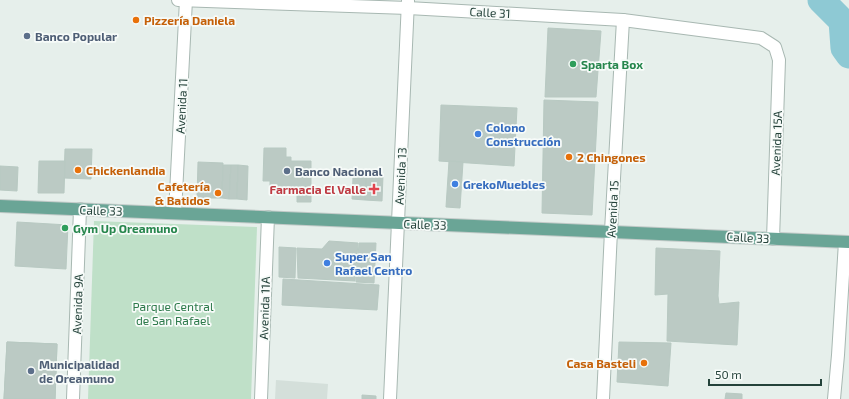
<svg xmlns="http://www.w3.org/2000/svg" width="849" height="399" viewBox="0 0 849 399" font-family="'Exo 2',sans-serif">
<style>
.built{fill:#d4dfda}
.green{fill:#bfe0c8}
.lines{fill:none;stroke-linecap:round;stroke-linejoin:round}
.river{stroke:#8ec9d4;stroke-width:27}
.building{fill:#bbcac4;stroke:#b8c9c2}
.minor-casing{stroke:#a8b8b2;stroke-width:14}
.major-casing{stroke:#c2cac8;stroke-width:14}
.minor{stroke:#fff;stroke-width:12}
.major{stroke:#6aa596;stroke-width:12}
.food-dot{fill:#e8710a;stroke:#f7fbf9;stroke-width:1.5}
.service-dot{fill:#5c6f8a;stroke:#f7fbf9;stroke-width:1.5}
.leisure-dot{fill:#2e9e5b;stroke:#f7fbf9;stroke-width:1.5}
.shop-dot{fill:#3f7fe0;stroke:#f7fbf9;stroke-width:1.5}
.health-dot{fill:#e0444e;stroke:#f7fbf9;stroke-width:1.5}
.labels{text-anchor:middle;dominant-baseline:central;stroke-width:3.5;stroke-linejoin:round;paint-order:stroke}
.street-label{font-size:12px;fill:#24423a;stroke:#f7fbf9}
.food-label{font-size:12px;font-weight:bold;fill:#c56008;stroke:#f7fbf9;text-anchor:start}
.service-label{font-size:12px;font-weight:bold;fill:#4e5e75;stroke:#f7fbf9;text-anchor:start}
.leisure-label{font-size:12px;font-weight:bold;fill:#27864d;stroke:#f7fbf9;text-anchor:start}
.shop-label{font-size:12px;font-weight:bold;fill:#366cbe;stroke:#f7fbf9;text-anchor:start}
.health-label{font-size:12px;font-weight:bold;fill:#be3a42;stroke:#f7fbf9;text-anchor:end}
.park-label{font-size:12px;fill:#2d7a4b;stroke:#f7fbf9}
</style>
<rect width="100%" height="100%" fill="#e6efeb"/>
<path class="built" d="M276,380L328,384L327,399H275Z"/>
<path class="green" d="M94,221L257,227L251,399H88Z"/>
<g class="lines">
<path class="river" d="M821,0L842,21L844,48L849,55"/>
</g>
<g class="building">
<path d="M548,28L601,31L596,97H545Z"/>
<path d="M544,100L598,102L592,215L542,213Z"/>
<path d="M441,105L517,108L514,166L439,161Z"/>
<path d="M264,148H286V157H291V161H311V202H297V188H270V181H263Z"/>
<path d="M65,149H92L91,179L64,178Z"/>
<path d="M39,161H65L64,193H38Z"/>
<path d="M449,161L463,162L460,208L446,207Z"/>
<path d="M198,162L223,163L222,198H197Z"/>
<path d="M223,165H231L229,199L222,198Z"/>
<path d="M231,165H238L237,199H229Z"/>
<path d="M238,165L248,166L247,200L237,199Z"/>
<path d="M0,166L18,167L17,191L0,190Z"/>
<path d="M366,174L383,175L382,201L365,200Z"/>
<path d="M353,178H366L365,200L352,199Z"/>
<path d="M17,222L68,225L66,269L15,266Z"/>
<path d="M329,241L358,243L355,281L298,278L297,248L322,249Z"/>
<path d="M359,243H376L374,283L356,282Z"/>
<path d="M279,247L296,248L295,278L279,277Z"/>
<path d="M656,248L720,251L718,296L719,304L739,302L737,345L667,341L668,294L655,295Z"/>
<path d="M283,279L379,285L377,310L282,305Z"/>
<path d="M7,342L57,344L55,399H4Z"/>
<path d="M7,342L57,344L55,399H4Z"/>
<path d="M619,342L671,343L668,386L617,382Z"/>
<path d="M726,393L742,394V399H725Z"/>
<path d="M362,395L376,396V399H362Z"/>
</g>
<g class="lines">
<defs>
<g id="minor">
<path d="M178,0L408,8L623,20L761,38L775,47L779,60L773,239"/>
<path d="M175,213L186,0"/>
<path d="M73,399L80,209"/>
<path d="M261,399L268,217"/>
<path d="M390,399L408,1"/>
<path d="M603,399L611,231L623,20"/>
<path d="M834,399L838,355L845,242"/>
</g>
<path id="major" d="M0,206L849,242"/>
</defs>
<use href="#minor" class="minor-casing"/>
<use href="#major" class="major-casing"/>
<use href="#minor" class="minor"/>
<use href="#major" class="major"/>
</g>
<g class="food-dot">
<circle cx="136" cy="20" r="4"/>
<circle cx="569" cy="157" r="4"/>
<circle cx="78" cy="170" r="4"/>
<circle cx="218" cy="193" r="4"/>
<circle cx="644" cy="363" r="4"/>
</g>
<g class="service-dot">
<circle cx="27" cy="36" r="4"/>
<circle cx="287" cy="171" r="4"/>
<circle cx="31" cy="371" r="4"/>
</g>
<g class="leisure-dot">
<circle cx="573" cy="64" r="4"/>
<circle cx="65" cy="228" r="4"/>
</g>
<g class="shop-dot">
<circle cx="478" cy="134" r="4"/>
<circle cx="455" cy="184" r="4"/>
<circle cx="327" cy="263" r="4"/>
</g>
<path class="health-dot" d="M372 183h4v4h4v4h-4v4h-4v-4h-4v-4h4z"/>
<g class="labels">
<g class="street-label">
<text transform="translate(490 12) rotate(3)">Calle 31</text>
<text transform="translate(181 106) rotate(-87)">Avenida 11</text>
<text transform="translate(776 143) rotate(-88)">Avenida 15A</text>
<text transform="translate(400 176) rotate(-87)">Avenida 13</text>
<text transform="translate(612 209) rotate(-87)">Avenida 15</text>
<text transform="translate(101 210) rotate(2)">Calle 33</text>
<text transform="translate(425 224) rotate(2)">Calle 33</text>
<text transform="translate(748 237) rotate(3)">Calle 33</text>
<text transform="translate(77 304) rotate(-88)">Avenida 9A</text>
<text transform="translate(264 308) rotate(-88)">Avenida 11A</text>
</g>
<g class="food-label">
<text x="144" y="20">Pizzería Daniela</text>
<text x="577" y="157">2 Chingones</text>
<text x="86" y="170">Chickenlandia</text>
<text x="210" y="186" text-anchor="end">Cafetería<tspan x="210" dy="14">&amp; Batidos</tspan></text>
<text x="636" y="363" text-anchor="end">Casa Basteli</text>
</g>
<g class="service-label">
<text x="35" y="36">Banco Popular</text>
<text x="295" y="171">Banco Nacional</text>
<text x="39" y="364">Municipalidad<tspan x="39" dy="14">de Oreamuno</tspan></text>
</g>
<g class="leisure-label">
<text x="581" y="64">Sparta Box</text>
<text x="73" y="228">Gym Up Oreamuno</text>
</g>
<g class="shop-label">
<text x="486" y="127">Colono<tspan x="486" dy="14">Construcción</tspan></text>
<text x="463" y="184">GrekoMuebles</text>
<text x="335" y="256">Super San<tspan x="335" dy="14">Rafael Centro</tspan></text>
</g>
<g class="health-label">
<text x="366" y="189">Farmacia El Valle</text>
</g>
<g class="park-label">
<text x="173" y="306">Parque Central<tspan x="173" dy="14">de San Rafael</tspan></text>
</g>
</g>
<path d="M709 379v6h112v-6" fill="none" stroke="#24423a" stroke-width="2"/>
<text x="715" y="379" font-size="12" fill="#24423a" stroke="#f7fbf9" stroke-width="3" paint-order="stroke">50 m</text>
</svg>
